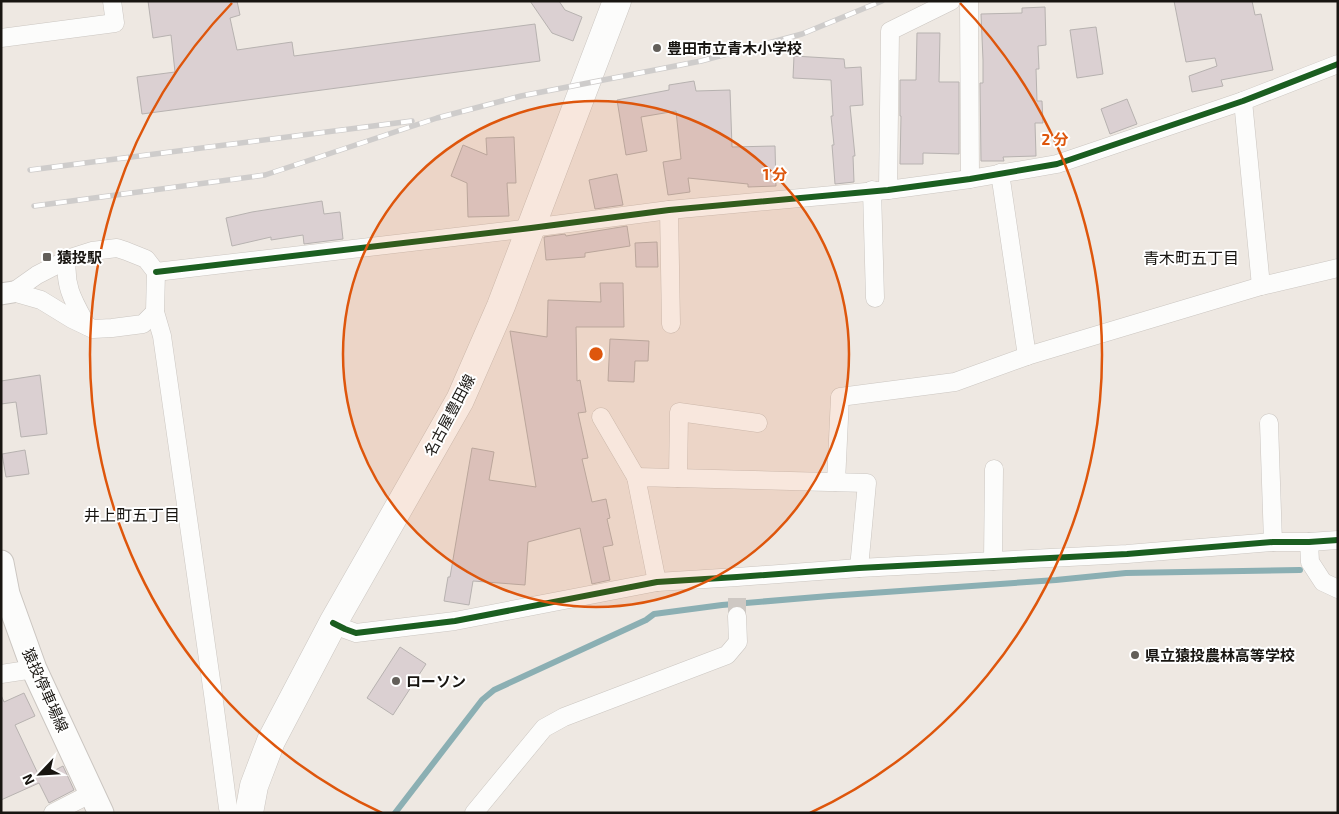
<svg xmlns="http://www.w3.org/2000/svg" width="1339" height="814" viewBox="0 0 1339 814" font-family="'Exo 2','Noto Sans JP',sans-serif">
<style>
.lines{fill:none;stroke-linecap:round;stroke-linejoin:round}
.stream{stroke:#8bafb3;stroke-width:6}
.building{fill:#dbd0d2;stroke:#b7b2b0}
.minor-tunnel{stroke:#cec8c3;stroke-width:18;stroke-dasharray:18 9;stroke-linecap:butt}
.minor-casing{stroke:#cbc6c1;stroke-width:19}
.tertiary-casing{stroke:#cbc6c1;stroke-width:23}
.secondary-casing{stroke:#cbc6c1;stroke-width:27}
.primary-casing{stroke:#cbc6c1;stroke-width:29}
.minor{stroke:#fcfcfb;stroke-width:18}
.tertiary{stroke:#fcfcfb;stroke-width:21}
.secondary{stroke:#fcfcfb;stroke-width:25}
.primary{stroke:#fcfcfb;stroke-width:28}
.rail-casing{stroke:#cecccb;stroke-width:5.5}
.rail{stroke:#fff;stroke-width:4;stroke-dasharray:11;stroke-linecap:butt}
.cycleway-casing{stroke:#fff;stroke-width:9}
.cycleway{stroke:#1b5e20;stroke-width:6}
.ring{fill:none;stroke:#de560c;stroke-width:2.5}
.poi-dot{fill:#635f5a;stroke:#fff;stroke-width:2}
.labels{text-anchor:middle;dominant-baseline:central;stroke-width:4;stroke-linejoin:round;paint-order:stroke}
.poi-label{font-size:15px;font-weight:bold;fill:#181511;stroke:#fff;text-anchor:start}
.street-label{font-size:15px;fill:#181511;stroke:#fff}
.neighbourhood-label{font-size:16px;fill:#181511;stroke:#fff}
.centre{fill:#de560c;stroke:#fff;stroke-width:2.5}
.ring-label{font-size:15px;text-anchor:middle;font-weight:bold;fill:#de560c;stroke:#fff;stroke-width:4;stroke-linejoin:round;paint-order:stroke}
</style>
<rect width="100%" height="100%" fill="#eee8e2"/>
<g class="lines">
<path class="stream" d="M395,813L482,700L494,690L646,620L654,614L722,605L829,596L1056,580L1126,573L1300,570"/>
</g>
<g class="building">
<path d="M148,1H237L240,15L230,18L237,50L292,42L294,56L535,24L540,61L142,114L137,77L175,72L171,35L153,38Z"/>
<path d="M530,1H559L565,10L582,17L573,41L552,33Z"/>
<path d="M1174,1H1252L1255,15L1261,14L1273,70L1221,80L1223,86L1192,92L1189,76L1217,66L1215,58L1186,62Z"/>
<path d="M1045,7L1046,45L1038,46L1039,69H1036L1037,101H1042L1043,123H1035L1036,156L1003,157L1004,161H981L980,83H983V60L981,14L1022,13V8Z"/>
<path d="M1096,27L1103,74L1077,78L1070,30Z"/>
<path d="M917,33H940L939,82H959V154L923,153V164H900L901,116H900V80H916Z"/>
<path d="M794,56L844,59L845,68L861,67L863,105L850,106L855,156H853L854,182L835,184L832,145H834L831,116H833L831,80L793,78Z"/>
<path d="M694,81L696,91L730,90L732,147L775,146L776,186L748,187V184L688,178L690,192L668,195L663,162L681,159L676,111L641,117L647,151L626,155L617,100L669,90V85Z"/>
<path d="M1127,99L1137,124L1110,134L1101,109Z"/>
<path d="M514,137L516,183H507L509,216L468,217L467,183L451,176L463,145L487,155L486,138Z"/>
<path d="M617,174L623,205L595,209L589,180Z"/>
<path d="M322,201L324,214L340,212L343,239L304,244L303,235L271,240V237L232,246L226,218L252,212Z"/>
<path d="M627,226L630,246L585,253V257L546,260L544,237L565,234L566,236Z"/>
<path d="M657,242L658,267H636L635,243Z"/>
<path d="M600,283H623L624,327H576L577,381L580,380L586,412L578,413L588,458L582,459L592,502L606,499L610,518L607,519L613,545L603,547L610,580L592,584L580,528L528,542L525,585L473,581L469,605L444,601L448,577H450L472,448L494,452L489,480L536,487L510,331L547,337L548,300L601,302Z"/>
<path d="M610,339L649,341L648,361H635L634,382L608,381Z"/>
<path d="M40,375L47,434L21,437L16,402L1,404V381Z"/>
<path d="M25,450L29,474L6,477L2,454Z"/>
<path d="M400,647L426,664L393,715L367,698Z"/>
<path d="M24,693L35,716L15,725L40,778L63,766L74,790L49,803L39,783L1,800V695L4,702Z"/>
</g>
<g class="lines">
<path class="minor-tunnel" d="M737,616V591"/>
<defs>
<g id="minor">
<path d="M969,1L970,179"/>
<path d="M1,38L115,23L112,1"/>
<path d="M1243,101L1261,286"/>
<path d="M1000,173L1027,356"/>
<path d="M872,190L875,298"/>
<path d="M888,190L890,31L951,1"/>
<path d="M669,210L671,324"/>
<path d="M67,259C64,287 74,302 87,326"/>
<path d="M156,272L531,228L669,210L888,190L970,179L1057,164L1243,101L1338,64"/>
<path d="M13,292L37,275L70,258L92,251L117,248L126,251L146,259L156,272L155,312L162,336L213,694L228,808L232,813"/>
<path d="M13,292L41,300L72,319L93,329L112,328L143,324L155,312"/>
<path d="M601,417L636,477"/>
<path d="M1269,423L1273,542"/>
<path d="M678,478L679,412L758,423"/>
<path d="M836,482L840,397L955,382L1027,356L1261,286L1338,268"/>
<path d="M1309,542L1310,562L1323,582L1338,589"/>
<path d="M993,561L994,469"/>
<path d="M657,582L636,477L867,483L859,568"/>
<path d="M333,623L345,629L356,633L455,621L657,582L737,577L859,568L1127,554L1273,542H1309L1338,540"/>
<path d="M1,674L34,669"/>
<path d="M53,813L92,793"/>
<path d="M474,813L544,728L564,717L727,655L738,642L737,616"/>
</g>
<path id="tertiary" d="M1,294L13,292"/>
<path id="secondary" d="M1,563L7,594L34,669L101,813"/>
<path id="primary" d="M249,813L254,786L271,741L333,623L460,400L501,306L617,1"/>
</defs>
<use href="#minor" class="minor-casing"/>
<use href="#tertiary" class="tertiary-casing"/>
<use href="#secondary" class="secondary-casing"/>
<use href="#primary" class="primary-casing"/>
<use href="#minor" class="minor"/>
<use href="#tertiary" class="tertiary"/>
<use href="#secondary" class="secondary"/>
<use href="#primary" class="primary"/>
<defs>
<g id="rail">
<path d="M30,170L412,121"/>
<path d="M34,206L265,175L437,118L521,96L701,61L802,34L882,1"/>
</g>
</defs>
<use href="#rail" class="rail-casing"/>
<use href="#rail" class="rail"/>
<defs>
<g id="cycleway">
<path d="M156,272L531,228L669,210L888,190L970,179L1057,164L1243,101L1338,64"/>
<path d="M333,623L345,629L356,633L455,621L657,582L737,577L859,568L1127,554L1273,542H1309L1338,540"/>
</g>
</defs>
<use href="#cycleway" class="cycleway-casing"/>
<use href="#cycleway" class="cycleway"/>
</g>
<circle cx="596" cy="354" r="253" fill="#de560c" fill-opacity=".12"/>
<g class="ring">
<circle cx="596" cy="354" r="253"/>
<path d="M382 813A506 506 0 0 1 232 3M960 3A506 506 0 0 1 810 813"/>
</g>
<g class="poi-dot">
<circle cx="657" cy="48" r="5"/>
<rect x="42" y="252" width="10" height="10" rx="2.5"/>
<circle cx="1135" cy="655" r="5"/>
<circle cx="396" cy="681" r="5"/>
</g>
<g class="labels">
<g class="poi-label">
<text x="667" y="48">豊田市立青木小学校</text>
<text x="57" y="257">猿投駅</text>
<text x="1145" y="655">県立猿投農林高等学校</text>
<text x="406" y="681">ローソン</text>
</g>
<g class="street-label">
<text transform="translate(449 415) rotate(-62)">名古屋豊田線</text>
<text transform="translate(46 690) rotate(66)">猿投停車場線</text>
</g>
<g class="neighbourhood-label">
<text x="1191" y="257">青木町五丁目</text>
<text x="132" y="514">井上町五丁目</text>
</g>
</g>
<circle cx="596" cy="354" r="8" class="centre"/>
<g class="ring-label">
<text x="1055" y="145">2 分</text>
<text x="775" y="180">1 分</text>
</g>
<rect width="1339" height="814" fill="none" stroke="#181511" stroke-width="5"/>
<g transform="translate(40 774) rotate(245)" stroke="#ffffff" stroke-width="4" paint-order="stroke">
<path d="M0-4L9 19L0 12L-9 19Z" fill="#181511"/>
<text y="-8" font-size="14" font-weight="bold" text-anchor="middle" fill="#181511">N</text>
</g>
</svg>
